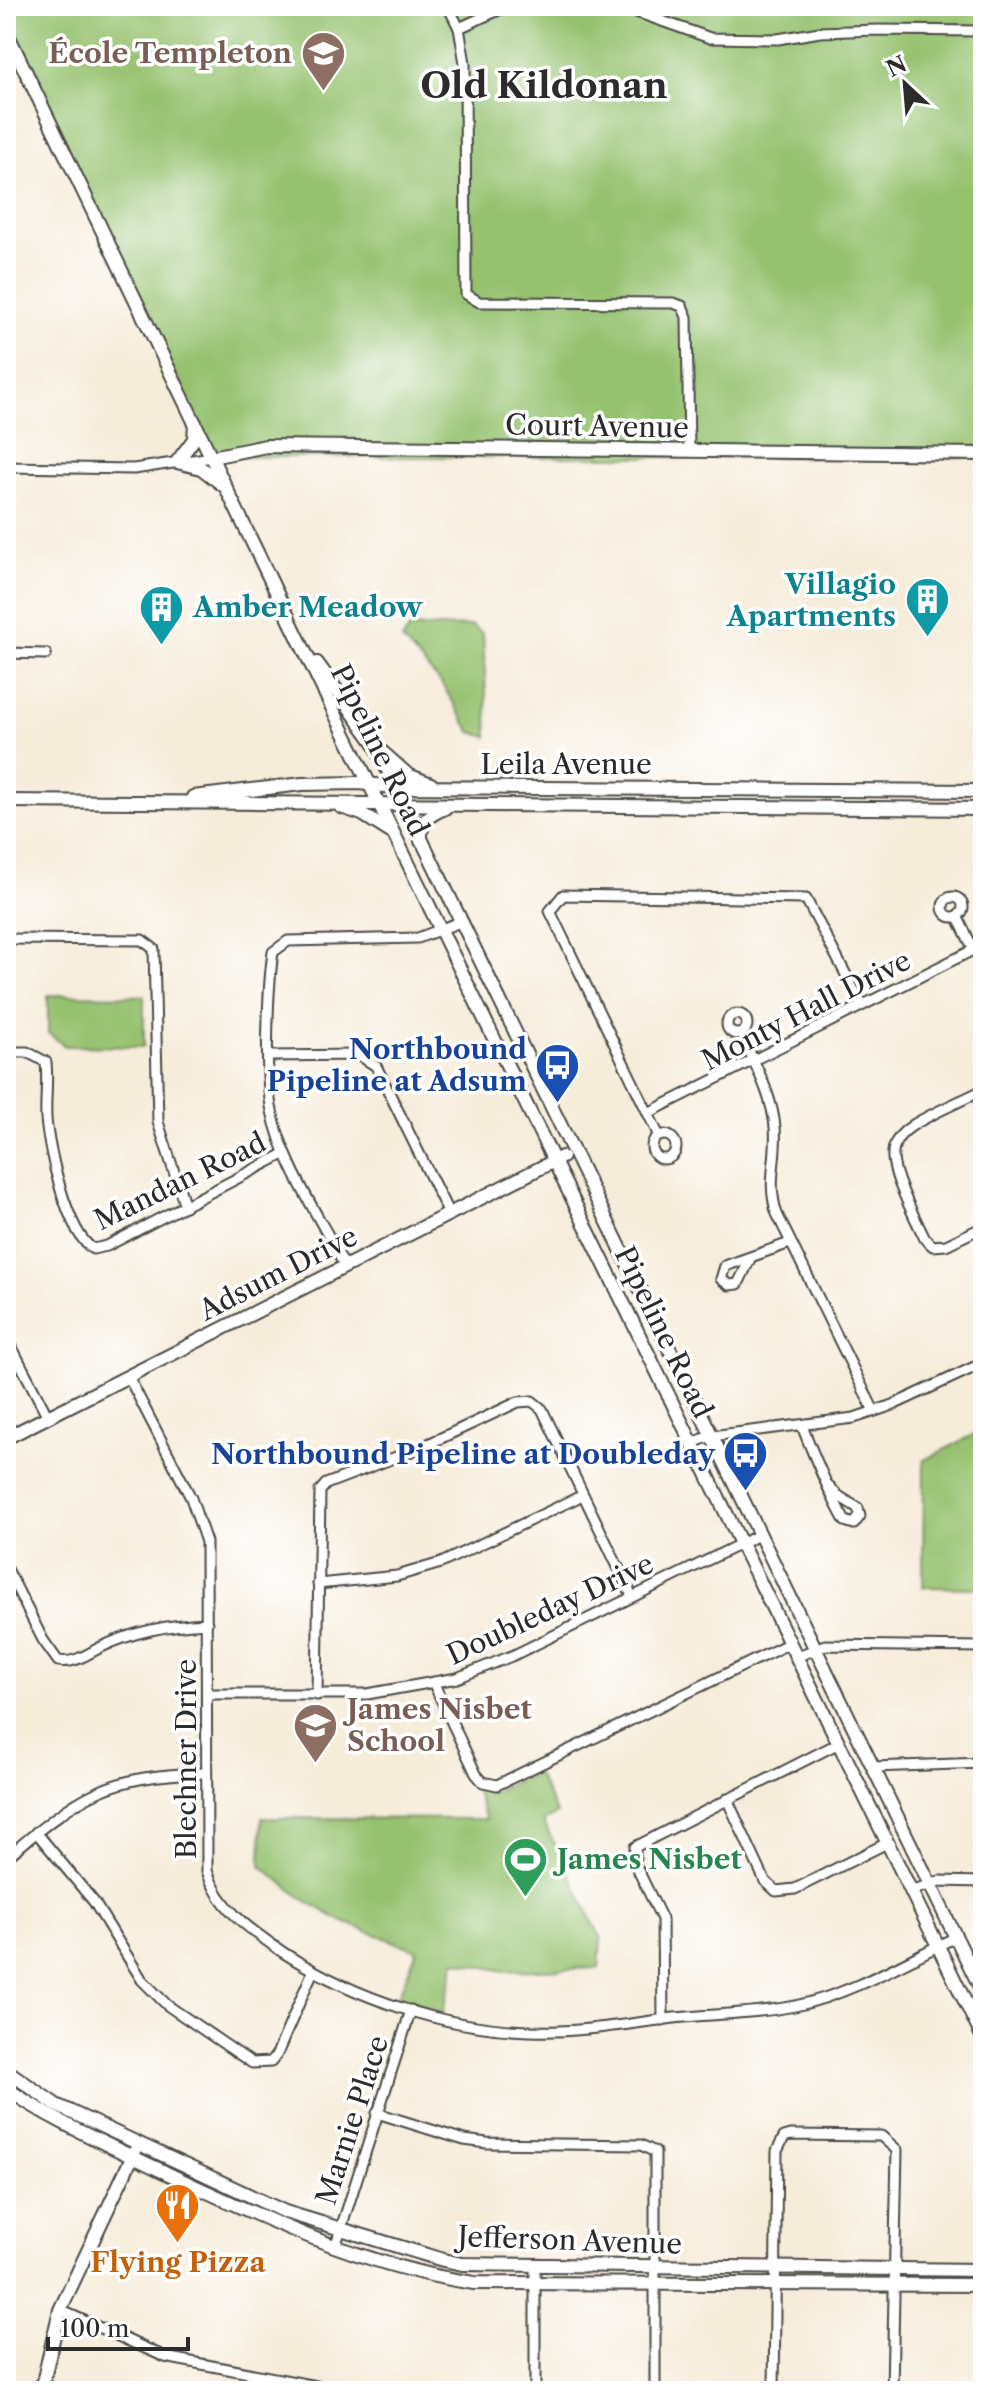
<svg xmlns="http://www.w3.org/2000/svg" width="989" height="2397" viewBox="0 0 989 2397" font-family="'Libre Caslon Text',serif">
<style>
.green{fill:#96c26f;stroke:#60764d;stroke-width:2}
.lines{fill:none;stroke-linecap:round;stroke-linejoin:round}
.minor-casing{stroke:#494845;stroke-width:13}
.tertiary-casing{stroke:#494845;stroke-width:16}
.minor{stroke:#fff;stroke-width:9}
.tertiary{stroke:#fff;stroke-width:12}
.labels{text-anchor:middle;dominant-baseline:central;stroke-width:7;stroke-linejoin:round;paint-order:stroke}
.education-label{font-size:28px;font-weight:bold;fill:#785e54;stroke:#fff;text-anchor:end}
.street-label{font-size:28px;fill:#2b2b2b;stroke:#fff}
.culture-label{font-size:28px;font-weight:bold;fill:#0d838f;stroke:#fff;text-anchor:end}
.transit-label{font-size:28px;font-weight:bold;fill:#164399;stroke:#fff;text-anchor:end}
.leisure-label{font-size:28px;font-weight:bold;fill:#27864d;stroke:#fff;text-anchor:start}
.food-label{font-size:28px;font-weight:bold;fill:#c56008;stroke:#fff}
.district-label{font-size:36px;font-weight:bold;fill:#2b2b2b;stroke:#fff}
</style>
<rect width="100%" height="100%" fill="#fff"/>
<filter id="ink" filterUnits="userSpaceOnUse"><feTurbulence type="fractalNoise" baseFrequency=".0125" numOctaves="2"/><feDisplacementMap in="SourceGraphic" scale="16" xChannelSelector="R" yChannelSelector="G"/><feConvolveMatrix kernelMatrix="1 2 1 2 8 2 1 2 1" color-interpolation-filters="sRGB"/></filter>
<filter id="wash" filterUnits="userSpaceOnUse"><feTurbulence type="fractalNoise" baseFrequency=".006" numOctaves="4" result="noise"/><feDisplacementMap in="SourceGraphic" scale="32" xChannelSelector="R" yChannelSelector="G"/><feGaussianBlur stdDeviation="1.8" result="paint"/><feColorMatrix in="noise" values="0 0 0 0 0 0 0 0 0 0 0 0 0 0 0 0 0 1.4 0 .05"/><feComposite in="paint" operator="in"/></filter>
<g filter="url(#wash)">
<rect width="100%" height="100%" fill="#f6ecda"/>
<g class="green">
<path d="M6,6H983V457H212L6,33Z"/>
<path d="M472,626L483,634L488,737L471,732L442,684L402,640L410,628Z"/>
<path d="M48,995L144,996V1047L65,1046L48,1033Z"/>
<path d="M983,1430V1588L923,1587L924,1460Z"/>
<path d="M536,1772L557,1814L543,1821L601,1938L599,1968L505,1971L455,1961L443,2013L397,1999L417,1950L341,1921L303,1899L261,1866L262,1818L486,1819L473,1785L491,1793Z"/>
</g>
</g>
<g filter="url(#ink)">
<g class="lines">
<defs>
<g id="minor">
<path d="M448,6L459,28L465,63L466,294L479,302L673,303L682,306L687,317L689,451"/>
<path d="M459,28L501,9L552,7L628,9L710,38L778,39L820,32L877,30L983,31"/>
<path d="M6,467L134,469L212,457"/>
<path d="M6,653L46,654"/>
<circle cx="953" cy="907" r="10"/>
<path d="M957,916L974,950"/>
<path d="M6,939L142,940L154,949L158,1122L185,1206"/>
<circle cx="737" cy="1024" r="10"/>
<path d="M741,1033C754,1063 772,1094 775,1127C778,1160 766,1180 777,1214L874,1411"/>
<path d="M6,1052H27L46,1062C48,1081 45,1099 46,1118C48,1148 67,1233 93,1249L107,1246L286,1153"/>
<path d="M270,1056L359,1055L376,1066L449,1214"/>
<path d="M983,1090C880,1140 872,1131 925,1239L933,1246L946,1245L983,1227"/>
<path d="M648,1113L983,945"/>
<circle cx="664" cy="1147" r="12"/>
<path d="M659,1136L550,911L563,895L806,899L862,1005"/>
<path d="M751,1257L738,1284L729,1285L721,1279L725,1266L790,1243"/>
<path d="M345,1267C320,1217 283,1165 272,1111C264,1076 268,988 273,952L288,941L418,938L460,922"/>
<path d="M6,1336L48,1417"/>
<path d="M128,1376L191,1498L206,1542L207,1871C220,1910 252,1931 284,1953C354,1998 446,2029 530,2031C578,2033 626,2024 674,2018C714,2014 756,2014 795,2006C851,1994 904,1962 956,1937"/>
<path d="M802,1426C815,1458 828,1491 845,1521L854,1524L860,1516L858,1508L837,1495L826,1483"/>
<path d="M692,1443L711,1436L854,1418L893,1405L983,1363"/>
<path d="M6,1567L43,1640L58,1661C73,1664 86,1655 99,1648C135,1631 167,1625 207,1623"/>
<path d="M318,1584L397,1576L441,1563L583,1495"/>
<path d="M796,1657L825,1645L983,1647"/>
<path d="M434,1684L476,1774L483,1782L497,1785L790,1643"/>
<path d="M207,1694H367L457,1678L514,1655L759,1535"/>
<path d="M317,1695L320,1491L326,1484L422,1447L518,1402L532,1401L542,1409L632,1596"/>
<path d="M873,1767L983,1763"/>
<path d="M727,1799L765,1881L776,1891L795,1889L887,1843"/>
<path d="M36,1832L94,1902L142,1980L167,2005L252,2063L271,2062L277,2054L313,1971"/>
<path d="M6,1858C80,1795 106,1775 206,1773"/>
<path d="M911,1891L939,1881L983,1882"/>
<path d="M663,2020L662,1919L635,1864V1847L839,1743"/>
<path d="M377,2113L464,2140L487,2143L641,2145L655,2152V2391"/>
<path d="M336,2244L411,2010"/>
<path d="M535,2265V2391"/>
<path d="M60,2310L165,2357L342,2391"/>
<path d="M774,2391L777,2151L784,2137L791,2135L881,2136L897,2150L892,2391"/>
</g>
<g id="tertiary">
<path d="M6,31L321,685L983,2038"/>
<path d="M195,423L194,439L177,462L201,468L223,485"/>
<path d="M212,457L266,446L983,454"/>
<path d="M317,663L374,742L983,1993"/>
<path d="M381,751L408,775L431,784"/>
<path d="M193,797L302,784L359,783L393,787L983,791"/>
<path d="M6,801L983,809"/>
<path d="M341,807L362,814L392,833"/>
<path d="M421,841C420,821 428,815 445,808"/>
<path d="M6,1438L562,1157"/>
<path d="M6,2070L56,2105L285,2212L443,2260L462,2264L983,2270"/>
<path d="M6,2088C52,2121 107,2144 158,2169C258,2216 364,2267 474,2283L983,2285"/>
<path d="M41,2391L60,2310L135,2151"/>
</g>
</defs>
<use href="#minor" class="minor-casing"/>
<use href="#tertiary" class="tertiary-casing"/>
<use href="#minor" class="minor"/>
<use href="#tertiary" class="tertiary"/>
</g>
</g>
<defs>
<symbol id="school-pin" viewBox="-11 -11 22 30"><path d="M0 17L-7.5 6A9.5 9.5 0 1 1 7.5 6Z" fill="#8d6e63" stroke="#fff"/><path d="M0-5L7-2L0 1L-7-2ZM-4 1L0 2.5L4 1V4Q0 6-4 4Z" fill="#fff"/></symbol>
<symbol id="building-pin" viewBox="-11 -11 22 30"><path d="M0 17L-7.5 6A9.5 9.5 0 1 1 7.5 6Z" fill="#0f9aa8" stroke="#fff"/><path d="M-4-6H4V6H1V3H-1V6H-4ZM-2.5-4.3h1.7v1.8h-1.7ZM.8-4.3h1.7v1.8H.8ZM-2.5-1h1.7V.8h-1.7ZM.8-1h1.7V.8H.8Z" fill="#fff"/></symbol>
<symbol id="bus-pin" viewBox="-11 -11 22 30"><path d="M0 17L-7.5 6A9.5 9.5 0 1 1 7.5 6Z" fill="#1a4fb4" stroke="#fff"/><path d="M-5-6H5V4H4V6H2V4H-2V6H-4V4H-5ZM-3.5-4V0h7V-4ZM-3.5 1.2v1.5H-2V1.2ZM2 1.2v1.5H3.5V1.2Z" fill="#fff"/></symbol>
<symbol id="stadium-pin" viewBox="-11 -11 22 30"><path d="M0 17L-7.5 6A9.5 9.5 0 1 1 7.5 6Z" fill="#2e9e5b" stroke="#fff"/><path d="M0-5a6.5 5 0 1 0 0 10a6.5 5 0 1 0 0-10ZM-3.5-1.8h7v3.6h-7Z" fill="#fff"/></symbol>
<symbol id="restaurant-pin" viewBox="-11 -11 22 30"><path d="M0 17L-7.5 6A9.5 9.5 0 1 1 7.5 6Z" fill="#e8710a" stroke="#fff"/><path d="M-5-6h1v4h1v-4h1v4h1v-4h1v5L-1.5 .5V6h-2V.5L-5-1ZM5-6V6H3V1.5H1.5Q1.5-4 5-6Z" fill="#fff"/></symbol>
</defs>
<g fill-rule="evenodd">
<use href="#school-pin" x="298" y="28" width="51" height="69"/>
<use href="#building-pin" x="902" y="574" width="51" height="69"/>
<use href="#building-pin" x="136" y="582" width="51" height="69"/>
<use href="#bus-pin" x="532" y="1040" width="51" height="69"/>
<use href="#bus-pin" x="720" y="1428" width="51" height="69"/>
<use href="#school-pin" x="290" y="1700" width="51" height="69"/>
<use href="#stadium-pin" x="500" y="1834" width="51" height="69"/>
<use href="#restaurant-pin" x="152" y="2180" width="51" height="69"/>
</g>
<g class="labels">
<g class="education-label">
<text x="292" y="53">École Templeton</text>
<text x="347" y="1709" text-anchor="start">James Nisbet<tspan x="347" dy="32">School</tspan></text>
</g>
<g class="street-label">
<text transform="translate(597 426) rotate(1)">Court Avenue</text>
<text transform="translate(380 750) rotate(64)">Pipeline Road</text>
<text x="566" y="764">Leila Avenue</text>
<text transform="translate(806 1010) rotate(-27)">Monty Hall Drive</text>
<text transform="translate(180 1181) rotate(-26)">Mandan Road</text>
<text transform="translate(278 1273) rotate(-27)">Adsum Drive</text>
<text transform="translate(664 1332) rotate(64)">Pipeline Road</text>
<text transform="translate(550 1609) rotate(-25)">Doubleday Drive</text>
<text transform="translate(186 1759) rotate(-90)">Blechner Drive</text>
<text transform="translate(352 2120) rotate(-72)">Marnie Place</text>
<text transform="translate(570 2240) rotate(2)">Jefferson Avenue</text>
</g>
<g class="culture-label">
<text x="896" y="584">Villagio<tspan x="896" dy="32">Apartments</tspan></text>
<text x="193" y="607" text-anchor="start">Amber Meadow</text>
</g>
<g class="transit-label">
<text x="527" y="1049">Northbound<tspan x="527" dy="32">Pipeline at Adsum</tspan></text>
<text x="715" y="1454">Northbound Pipeline at Doubleday</text>
</g>
<g class="leisure-label">
<text x="557" y="1859">James Nisbet</text>
</g>
<g class="food-label">
<text x="178" y="2262">Flying Pizza</text>
</g>
<g class="district-label">
<text x="544" y="85">Old Kildonan</text>
</g>
</g>
<rect width="989" height="2397" fill="none" stroke="#fff" stroke-width="32"/>
<g transform="translate(905 84) rotate(334)" stroke="#ffffff" stroke-width="6" paint-order="stroke">
<path d="M0-6L14 30L0 20L-14 30Z" fill="#2b2b2b"/>
<text y="-12" font-size="22" font-weight="bold" text-anchor="middle" fill="#2b2b2b">N</text>
</g>
<path d="M48 2337v12h140v-12" fill="none" stroke="#2b2b2b" stroke-width="4"/>
<text x="60" y="2337" font-size="24" fill="#2b2b2b" stroke="#ffffff" stroke-width="6" paint-order="stroke">100 m</text>
</svg>
